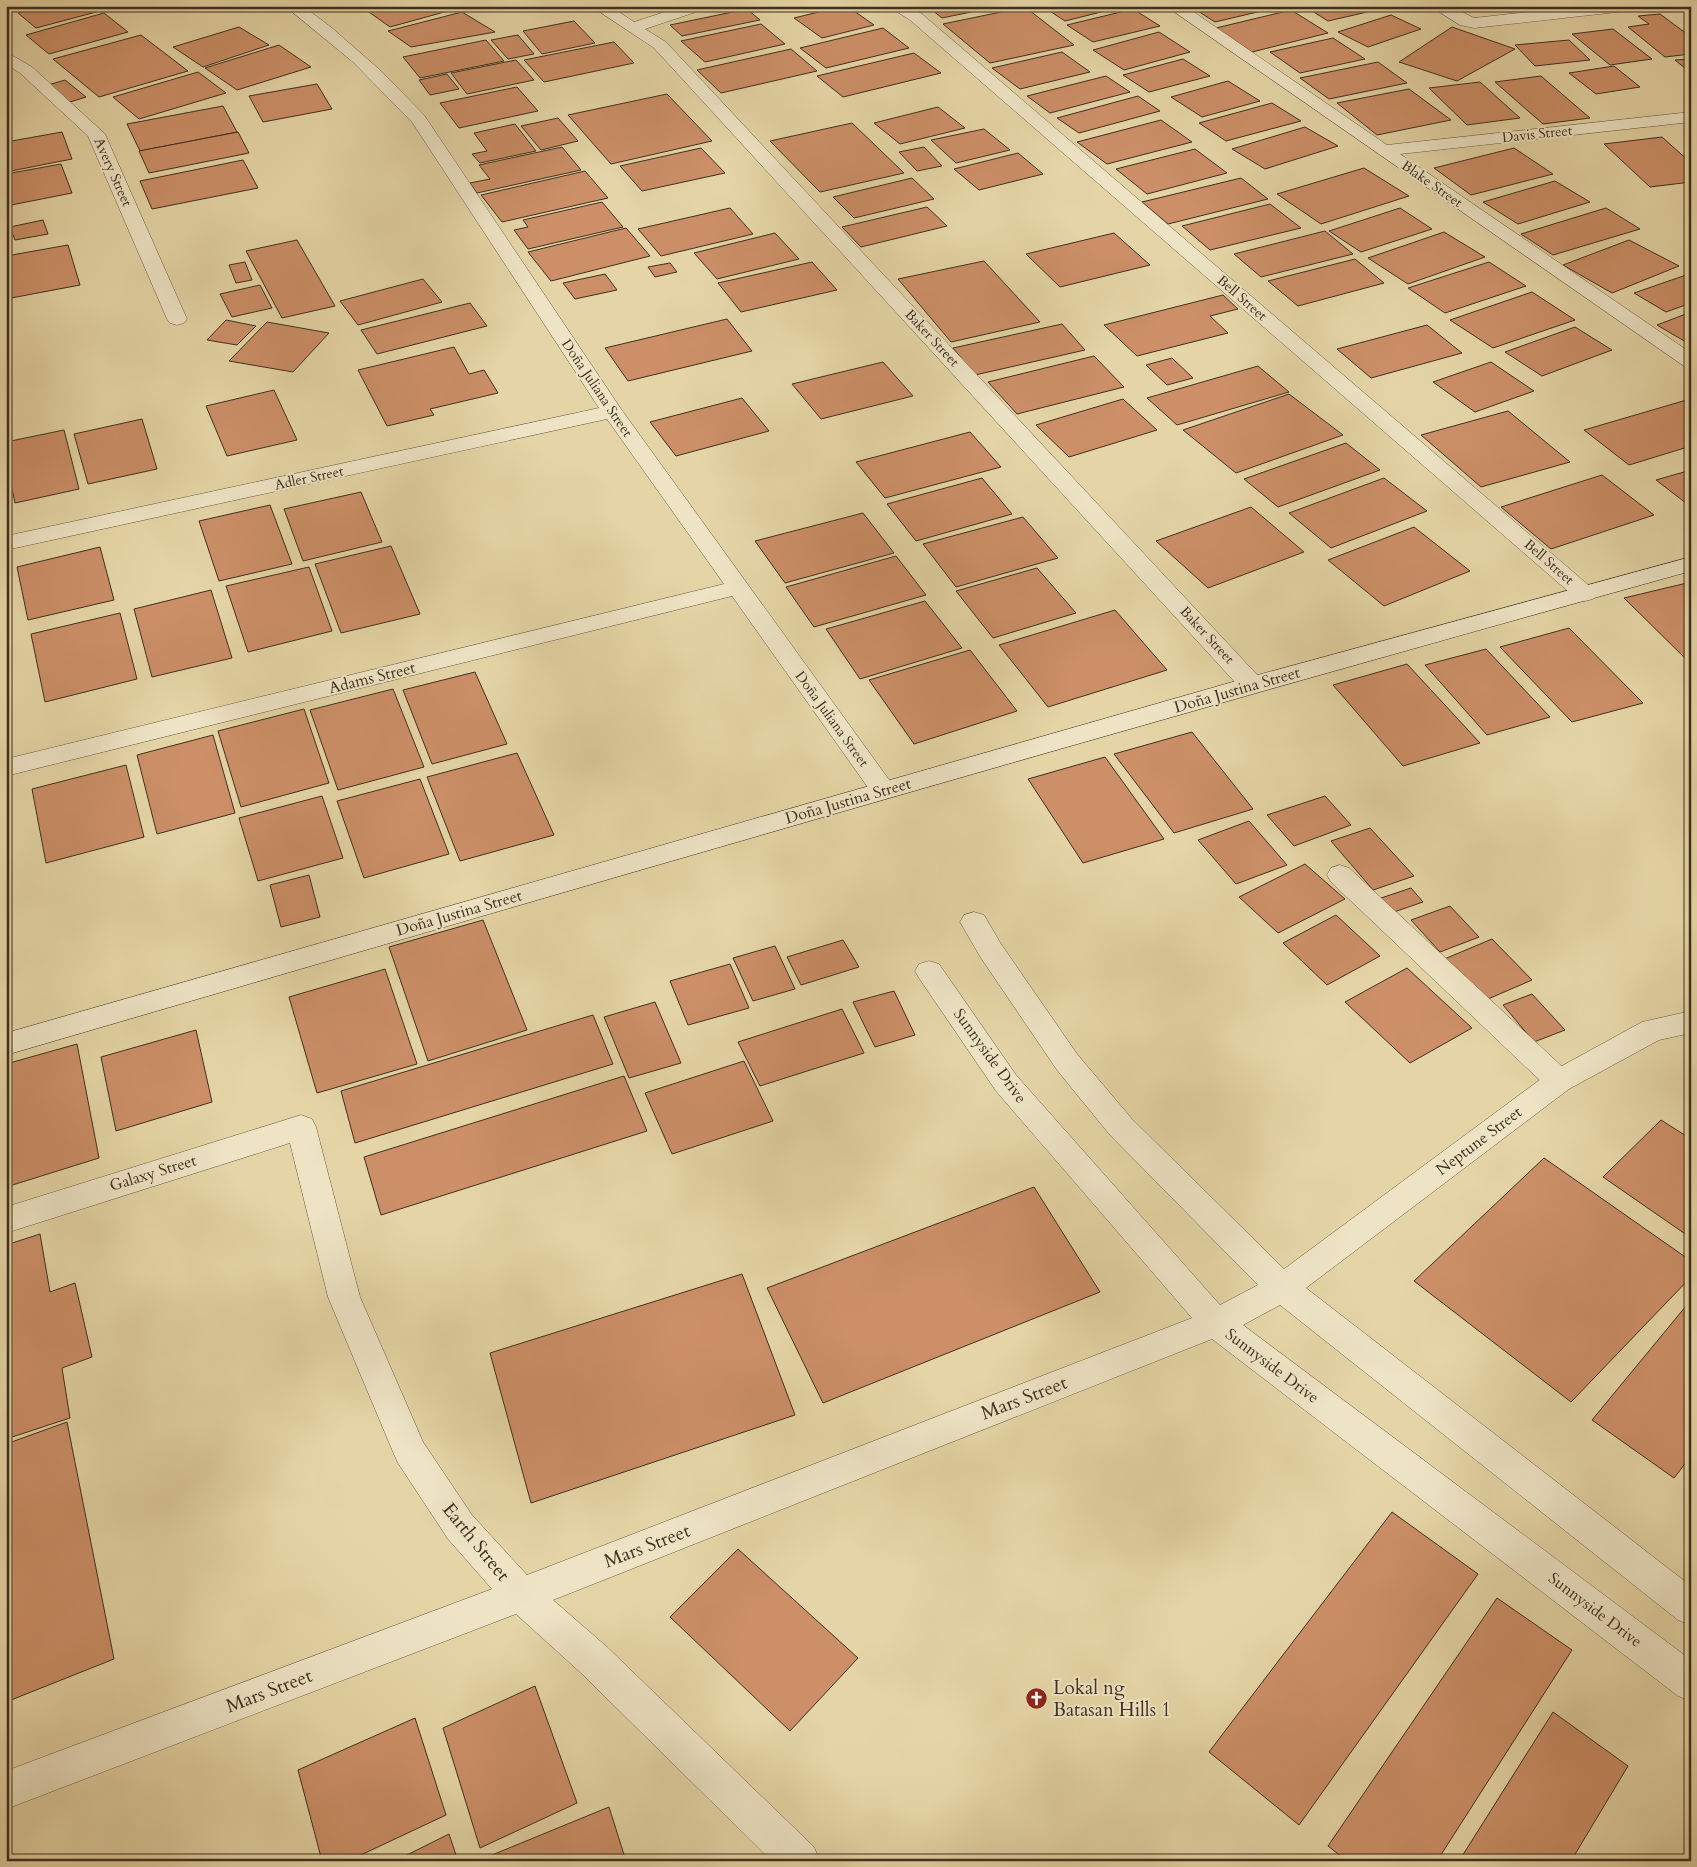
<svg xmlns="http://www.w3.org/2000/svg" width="1697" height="1867" viewBox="0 0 1697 1867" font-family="Cardo,serif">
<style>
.building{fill:#cc8f68;stroke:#3e2f1e}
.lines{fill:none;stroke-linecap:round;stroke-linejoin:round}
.lane-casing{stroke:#685840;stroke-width:1}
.street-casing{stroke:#685840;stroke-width:1}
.secondary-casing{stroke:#3e2f1e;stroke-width:1}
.lane{fill:#eee4c5;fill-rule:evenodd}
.street{fill:#eee4c5;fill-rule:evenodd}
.secondary{fill:#eee4c5;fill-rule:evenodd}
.labels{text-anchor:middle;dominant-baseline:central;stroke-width:4;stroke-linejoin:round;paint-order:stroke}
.far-street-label{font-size:14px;fill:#3e2f1e;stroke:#eee4c5}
.street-label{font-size:16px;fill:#3e2f1e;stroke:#eee4c5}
.near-street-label{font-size:19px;fill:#3e2f1e;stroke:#eee4c5}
.near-poi-label{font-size:19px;fill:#3e2f1e;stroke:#eee4c5;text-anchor:start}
</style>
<rect width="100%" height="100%" fill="#e5d5a6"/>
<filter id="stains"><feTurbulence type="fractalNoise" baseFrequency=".004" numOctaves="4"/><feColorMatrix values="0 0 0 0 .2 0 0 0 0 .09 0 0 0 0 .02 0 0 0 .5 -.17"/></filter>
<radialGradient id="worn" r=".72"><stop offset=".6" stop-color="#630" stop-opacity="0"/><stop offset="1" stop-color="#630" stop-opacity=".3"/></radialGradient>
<g class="building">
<path d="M42,6H93L100,11L36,28L18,13Z"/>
<path d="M379,6H442L448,11L390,27L366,10Z"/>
<path d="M843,6H847L874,25L822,38L794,18Z"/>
<path d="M927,6H1000L942,18Z"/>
<path d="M1042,6H1125L1065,21Z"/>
<path d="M1190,6H1283L1215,22Z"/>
<path d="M1304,6H1387L1389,7L1328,21Z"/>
<path d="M1500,6H1539L1509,12Z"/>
<path d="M1025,7L1074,45L990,63L943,24Z"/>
<path d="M747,9L760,20L682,36L670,25Z"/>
<path d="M1133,9L1160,26L1093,42L1067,25Z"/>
<path d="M1291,10L1328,33L1252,52L1216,28Z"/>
<path d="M462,12L495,32L411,47L388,31Z"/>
<path d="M104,13L128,32L49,54L26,35Z"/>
<path d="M1660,14L1691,37V54L1665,57L1628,27L1649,24L1638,16Z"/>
<path d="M1391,15L1421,29L1368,47L1338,32Z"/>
<path d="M574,21L595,43L542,54L523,31Z"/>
<path d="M761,24L785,44L705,62L681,41Z"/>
<path d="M239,27L269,45L203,67L173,47Z"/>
<path d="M1452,27L1515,49L1457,81L1399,62Z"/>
<path d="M883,28L909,48L826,68L800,48Z"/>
<path d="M1613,29L1652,59L1610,65L1572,34Z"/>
<path d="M1159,32L1190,52L1124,70L1093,50Z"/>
<path d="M141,35L188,71L99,97L53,59Z"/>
<path d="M518,35L534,54L508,59L491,40Z"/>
<path d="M1333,38L1365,59L1300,73L1270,52Z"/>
<path d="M486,40L504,61L420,78L403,57Z"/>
<path d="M1569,40L1590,60L1535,66L1515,45Z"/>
<path d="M614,42L634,63L544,82L524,60Z"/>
<path d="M279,45L311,67L237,90L205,68Z"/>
<path d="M791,49L817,71L721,93L697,70Z"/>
<path d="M1062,52L1090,72L1020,89L992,68Z"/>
<path d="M914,53L941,73L843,97L817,76Z"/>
<path d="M1183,59L1210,76L1149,92L1123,75Z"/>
<path d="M1691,59V73L1675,60Z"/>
<path d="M516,60L534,80L467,94L451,73Z"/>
<path d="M1378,62L1407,83L1329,99L1300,78Z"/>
<path d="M1614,66L1640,87L1596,94L1569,73Z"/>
<path d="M198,72L226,93L139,119L113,97Z"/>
<path d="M447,74L459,89L430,95L419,80Z"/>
<path d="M1106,76L1130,92L1050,113L1027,96Z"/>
<path d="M1541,76L1590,118L1543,124L1495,82Z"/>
<path d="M65,80L86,97L70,102L48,85Z"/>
<path d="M1228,81L1260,101L1202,117L1171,97Z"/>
<path d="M1480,82L1520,118L1467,125L1429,88Z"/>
<path d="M317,84L332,109L263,122L249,96Z"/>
<path d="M517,87L538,111L459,128L440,103Z"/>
<path d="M1409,89L1451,120L1377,135L1337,103Z"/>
<path d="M667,94L712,141L611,164L568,115Z"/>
<path d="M1138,96L1160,111L1079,133L1057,118Z"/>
<path d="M1272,103L1301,121L1226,141L1199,123Z"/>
<path d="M223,106L237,132L140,151L127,124Z"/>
<path d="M938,107L965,128L900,144L874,123Z"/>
<path d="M558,118L578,141L541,150L521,126Z"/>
<path d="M1161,120L1192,142L1107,164L1077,142Z"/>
<path d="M852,123L904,173L820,192L770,141Z"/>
<path d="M515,124L536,151L480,163L472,154L487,151L474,133Z"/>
<path d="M1305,127L1338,146L1265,169L1232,149Z"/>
<path d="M984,129L1010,150L956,163L931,140Z"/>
<path d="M62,132L72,159L6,172V142Z"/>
<path d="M238,132L249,153L149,173L139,151Z"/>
<path d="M1662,137L1691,163V182L1650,187L1604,144Z"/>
<path d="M562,147L581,170L477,193L470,183L490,179L479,165Z"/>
<path d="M924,147L942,166L917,171L899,152Z"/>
<path d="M701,148L725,173L642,191L620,166Z"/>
<path d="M1514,148L1553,174L1471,195L1434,168Z"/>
<path d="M1195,149L1227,173L1147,194L1116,169Z"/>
<path d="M1018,153L1043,174L979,190L954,169Z"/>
<path d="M243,160L258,188L152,209L140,181Z"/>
<path d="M61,164L72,193L6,206V174Z"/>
<path d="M1364,168L1409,196L1321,224L1277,194Z"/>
<path d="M585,171L608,198L502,222L481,195Z"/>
<path d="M912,178L934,199L854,218L833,197Z"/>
<path d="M1241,178L1268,199L1168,224L1142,202Z"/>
<path d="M1555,181L1590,202L1518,224L1483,202Z"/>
<path d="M602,202L623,227L528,249L514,230L528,227L523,220Z"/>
<path d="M1270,204L1301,228L1210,250L1182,226Z"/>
<path d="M927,207L947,226L861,247L842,227Z"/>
<path d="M730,208L753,234L661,256L638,229Z"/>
<path d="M1400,208L1432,229L1361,252L1329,231Z"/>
<path d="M1606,208L1640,229L1553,255L1521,234Z"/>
<path d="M43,220L48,234L15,240L10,227Z"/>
<path d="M626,228L650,256L551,281L528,252Z"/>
<path d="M1325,231L1353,254L1261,277L1234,254Z"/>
<path d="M1444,232L1485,257L1408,284L1368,258Z"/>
<path d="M775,233L799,259L717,279L694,253Z"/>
<path d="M1114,233L1150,265L1060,287L1026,254Z"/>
<path d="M297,240L335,306L282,318L246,251Z"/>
<path d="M1629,240L1679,266L1612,293L1563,265Z"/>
<path d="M68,245L80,285L6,299V256Z"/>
<path d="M1355,259L1384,283L1298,306L1268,281Z"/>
<path d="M984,261L1040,322L951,342L898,279Z"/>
<path d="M245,262L252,280L236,283L229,265Z"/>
<path d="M812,262L837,290L741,312L718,283Z"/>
<path d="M1489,262L1526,286L1445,313L1408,288Z"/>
<path d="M670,263L677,272L655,277L648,267Z"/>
<path d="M605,274L617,290L575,299L563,283Z"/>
<path d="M1689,274L1691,275V303L1666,312L1634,293Z"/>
<path d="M423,279L442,302L358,325L340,301Z"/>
<path d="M260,285L272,308L232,317L220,294Z"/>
<path d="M1532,292L1575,320L1493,348L1450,320Z"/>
<path d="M1223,295L1238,309L1210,316L1228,333L1137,356L1104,325Z"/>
<path d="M470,303L487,326L377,354L361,330Z"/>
<path d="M1691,312V345L1657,325Z"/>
<path d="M727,319L752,351L628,381L605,348Z"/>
<path d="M226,320L256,326L237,345L207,340Z"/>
<path d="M267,322L329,333L293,372L229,361Z"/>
<path d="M1062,324L1085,350L975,375L953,348Z"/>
<path d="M1427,325L1462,353L1371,378L1337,349Z"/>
<path d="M1575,327L1612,350L1542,376L1505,352Z"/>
<path d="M454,347L469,374L484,370L498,393L430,409L434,415L387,426L358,370Z"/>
<path d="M1094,356L1124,387L1017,414L988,382Z"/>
<path d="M1172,358L1193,378L1167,385L1146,365Z"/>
<path d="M883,362L913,396L821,419L792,384Z"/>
<path d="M1491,362L1534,391L1475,412L1433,382Z"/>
<path d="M1258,366L1289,392L1177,425L1147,398Z"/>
<path d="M274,390L297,440L227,456L206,406Z"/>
<path d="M1289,394L1343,435L1236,473L1183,430Z"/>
<path d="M742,398L769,431L676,456L650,422Z"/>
<path d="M1123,399L1157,430L1069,457L1036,425Z"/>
<path d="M1690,399L1691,446L1629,465L1584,430Z"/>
<path d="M1508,411L1570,462L1481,487L1421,435Z"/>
<path d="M142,419L157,469L88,484L74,434Z"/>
<path d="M64,430L79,489L15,503L6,459V442Z"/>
<path d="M970,432L1001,467L885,498L856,462Z"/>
<path d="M1346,443L1380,470L1278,507L1244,479Z"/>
<path d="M1691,470V507L1656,480Z"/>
<path d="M1602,475L1654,515L1551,549L1501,507Z"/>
<path d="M982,478L1012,514L916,541L887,504Z"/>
<path d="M1384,478L1427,511L1331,548L1289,513Z"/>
<path d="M361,492L382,542L303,561L284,509Z"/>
<path d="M270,505L292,564L219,581L199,521Z"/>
<path d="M1251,507L1304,552L1208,588L1156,541Z"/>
<path d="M863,513L894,553L785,583L755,541Z"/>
<path d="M1023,517L1058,558L956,587L923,544Z"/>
<path d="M1414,527L1470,571L1384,606L1328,560Z"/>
<path d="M391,546L420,614L341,633L315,564Z"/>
<path d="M100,547L114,600L28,620L17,567Z"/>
<path d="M896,556L926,595L814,627L786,587Z"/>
<path d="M309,567L332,631L248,652L226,586Z"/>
<path d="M1037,568L1076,613L993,638L956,591Z"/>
<path d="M1691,582V664L1624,598Z"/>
<path d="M211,590L232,658L152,677L134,609Z"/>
<path d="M925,601L962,648L860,679L826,629Z"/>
<path d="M1115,610L1167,670L1048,707L999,645Z"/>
<path d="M120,613L137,679L45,702L31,634Z"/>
<path d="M1569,628L1643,703L1572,722L1500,647Z"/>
<path d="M1486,649L1550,717L1487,735L1425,665Z"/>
<path d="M970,650L1017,711L914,744L869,680Z"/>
<path d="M1407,664L1480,743L1403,766L1333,685Z"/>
<path d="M475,672L507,744L432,764L403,690Z"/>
<path d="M393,689L424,767L338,790L310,710Z"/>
<path d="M304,709L329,783L241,807L218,731Z"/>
<path d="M1192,732L1253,809L1174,833L1114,754Z"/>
<path d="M213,735L235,813L157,834L137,755Z"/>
<path d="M517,753L554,835L460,861L427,777Z"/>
<path d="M1105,757L1164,839L1083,863L1028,779Z"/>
<path d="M126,765L144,837L46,863L32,789Z"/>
<path d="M420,779L449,854L364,878L337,801Z"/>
<path d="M322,796L343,858L258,881L239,818Z"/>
<path d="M1325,796L1351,825L1294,846L1267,815Z"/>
<path d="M1249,821L1287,865L1236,884L1198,840Z"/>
<path d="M1370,828L1414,876L1373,890L1331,841Z"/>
<path d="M1305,864L1345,899L1278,933L1239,897Z"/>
<path d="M309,875L320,917L281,927L270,885Z"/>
<path d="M1411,888L1423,902L1391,913L1378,899Z"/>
<path d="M1450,906L1479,937L1440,952L1411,920Z"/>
<path d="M1336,915L1380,956L1327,985L1283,943Z"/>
<path d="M483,920L527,1030L428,1061L389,947Z"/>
<path d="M1492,939L1532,980L1481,1002L1442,960Z"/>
<path d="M843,940L859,967L801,985L787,957Z"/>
<path d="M775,946L795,989L753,1001L733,958Z"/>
<path d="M730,964L749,1008L688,1025L670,981Z"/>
<path d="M1407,968L1472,1028L1410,1063L1345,1002Z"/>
<path d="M385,969L417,1064L317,1093L289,997Z"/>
<path d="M894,991L915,1035L875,1047L853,1002Z"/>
<path d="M1532,994L1565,1030L1534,1042L1503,1005Z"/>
<path d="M655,1002L681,1063L629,1078L604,1017Z"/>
<path d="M842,1009L864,1053L760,1086L738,1042Z"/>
<path d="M593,1015L613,1064L355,1143L341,1091Z"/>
<path d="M196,1030L212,1102L116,1131L101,1057Z"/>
<path d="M77,1044L99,1158L6,1187V1064Z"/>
<path d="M744,1061L773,1121L672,1154L645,1093Z"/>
<path d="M624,1076L647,1131L381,1215L364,1157Z"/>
<path d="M1661,1120L1691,1139V1238L1603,1177Z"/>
<path d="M1544,1158L1691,1261V1277L1571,1402L1414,1281Z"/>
<path d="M1034,1187L1100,1292L823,1403L767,1288Z"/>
<path d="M40,1234L50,1292L75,1283L92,1357L62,1368L70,1418L6,1439V1245Z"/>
<path d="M742,1274L795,1415L531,1503L490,1353Z"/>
<path d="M1691,1300V1456L1674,1478L1592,1420Z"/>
<path d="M67,1422L114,1659L6,1702V1444Z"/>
<path d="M1392,1512L1478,1574L1299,1825L1209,1752Z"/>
<path d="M738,1549L858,1658L790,1731L670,1617Z"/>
<path d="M1497,1598L1572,1650L1437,1861H1347L1328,1846Z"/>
<path d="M535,1686L577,1803L480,1848L443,1728Z"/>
<path d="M1553,1712L1628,1766L1571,1861H1459Z"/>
<path d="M415,1718L446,1815L348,1861H322L298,1770Z"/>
<path d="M609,1807L626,1861H493L492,1855Z"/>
<path d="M449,1834L458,1861H395Z"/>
</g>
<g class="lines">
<defs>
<path id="lane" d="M1340,865L1349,868L1569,1073L1574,1081L1569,1089L1559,1092L1549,1089L1331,882L1327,875L1331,868Z"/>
<g id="street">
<path d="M285,6H303L332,28L380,70L424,115L621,409L892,784L896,790L892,796L883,799L874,796L732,596L6,776V759L724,584L607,419L6,550V536L599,408L412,122L353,62Z"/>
<path d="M591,6H610L634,22L683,6H708L705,9L645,29L666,42L1261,679L1264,685L1261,691L1252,693L1243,691L654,48Z"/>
<path d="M888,6H908L922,14L1593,589L1597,594L1593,599L1585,601L1577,599L910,20Z"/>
<path d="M1166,6H1185L1387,145L1691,112V122L1400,154L1691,353V368L1684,366Z"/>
<path d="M1430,6H1450L1474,18L1582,6H1634L1631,9L1626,11L1474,28L1460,25Z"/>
<path d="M6,52L32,67L105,134L187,319L184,323L177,325L170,323L167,319L88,136L20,73L6,64Z"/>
<path d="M974,912L984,915L1001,944L1077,1054L1132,1119L1284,1269L1549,1073L1642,1022L1691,1011V1033L1659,1040L1569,1089L1306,1288L1691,1586V1625L1678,1620L1280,1305L1243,1325L1691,1660V1701L1678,1696L1212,1339L553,1600L607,1647L814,1847L820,1861H772L581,1673L516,1614L6,1809V1771L492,1589L448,1539L398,1463L393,1452L328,1297L290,1143L6,1233V1207L301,1115L312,1119L316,1127L360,1297L423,1442L472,1515L527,1575L1192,1318L996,1091L919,978L915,971L919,964L929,961L939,964L1016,1075L1220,1305L1258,1285L1110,1135L1057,1070L981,958L960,922L964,915Z"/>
</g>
<path id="secondary" d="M1691,557V571C1128,727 567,891 6,1055V1033L1243,679Z"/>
</defs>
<use href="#lane" class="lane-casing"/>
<use href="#street" class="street-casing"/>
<use href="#secondary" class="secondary-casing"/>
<use href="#lane" class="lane"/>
<use href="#street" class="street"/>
<use href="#secondary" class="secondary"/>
</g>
<defs>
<symbol id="church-disc" viewBox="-11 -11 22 22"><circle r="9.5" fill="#8f2418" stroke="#eee4c5"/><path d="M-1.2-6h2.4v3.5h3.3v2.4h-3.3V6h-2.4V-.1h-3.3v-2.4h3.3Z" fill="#fff"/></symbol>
</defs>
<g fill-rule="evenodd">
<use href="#church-disc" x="1024" y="1686" width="25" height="25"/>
</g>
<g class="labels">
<g class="far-street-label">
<text transform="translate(1537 134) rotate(-6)">Davis Street</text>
<text transform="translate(113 172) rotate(66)">Avery Street</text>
<text transform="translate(1432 184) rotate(35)">Blake Street</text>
<text transform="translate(1242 298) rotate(41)">Bell Street</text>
<text transform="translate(932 338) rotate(47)">Baker Street</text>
<text transform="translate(597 388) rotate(56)">Doña Juliana Street</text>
<text transform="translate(309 478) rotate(-12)">Adler Street</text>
<text transform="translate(1549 562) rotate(41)">Bell Street</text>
<text transform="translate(1207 635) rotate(47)">Baker Street</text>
<text transform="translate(832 719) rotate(54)">Doña Juliana Street</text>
</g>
<g class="street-label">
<text transform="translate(372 678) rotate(-14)">Adams Street</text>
<text transform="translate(1237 690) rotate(-16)">Doña Justina Street</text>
<text transform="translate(848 801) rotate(-16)">Doña Justina Street</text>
<text transform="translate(459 913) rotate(-16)">Doña Justina Street</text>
<text transform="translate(990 1056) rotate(54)">Sunnyside Drive</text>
<text transform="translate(1479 1141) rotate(-37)">Neptune Street</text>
<text transform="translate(153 1173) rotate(-17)">Galaxy Street</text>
<text transform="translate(1272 1366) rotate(37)">Sunnyside Drive</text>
<text transform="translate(1595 1610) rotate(37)">Sunnyside Drive</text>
</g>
<g class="near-street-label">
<text transform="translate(1024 1398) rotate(-21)">Mars Street</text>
<text transform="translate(476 1542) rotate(51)">Earth Street</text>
<text transform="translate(647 1546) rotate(-21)">Mars Street</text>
<text transform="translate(269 1691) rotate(-21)">Mars Street</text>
</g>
<g class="near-poi-label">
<text x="1053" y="1688">Lokal ng<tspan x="1053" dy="22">Batasan Hills 1</tspan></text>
</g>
</g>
<rect width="1697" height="1867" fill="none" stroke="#e5d5a6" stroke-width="25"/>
<rect x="8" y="8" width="1682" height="1852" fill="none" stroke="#3e2f1e" stroke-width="2.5"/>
<rect x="12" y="12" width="1672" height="1842" fill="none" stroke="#3e2f1e"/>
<rect width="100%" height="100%" filter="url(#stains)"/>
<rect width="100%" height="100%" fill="url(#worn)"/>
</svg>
